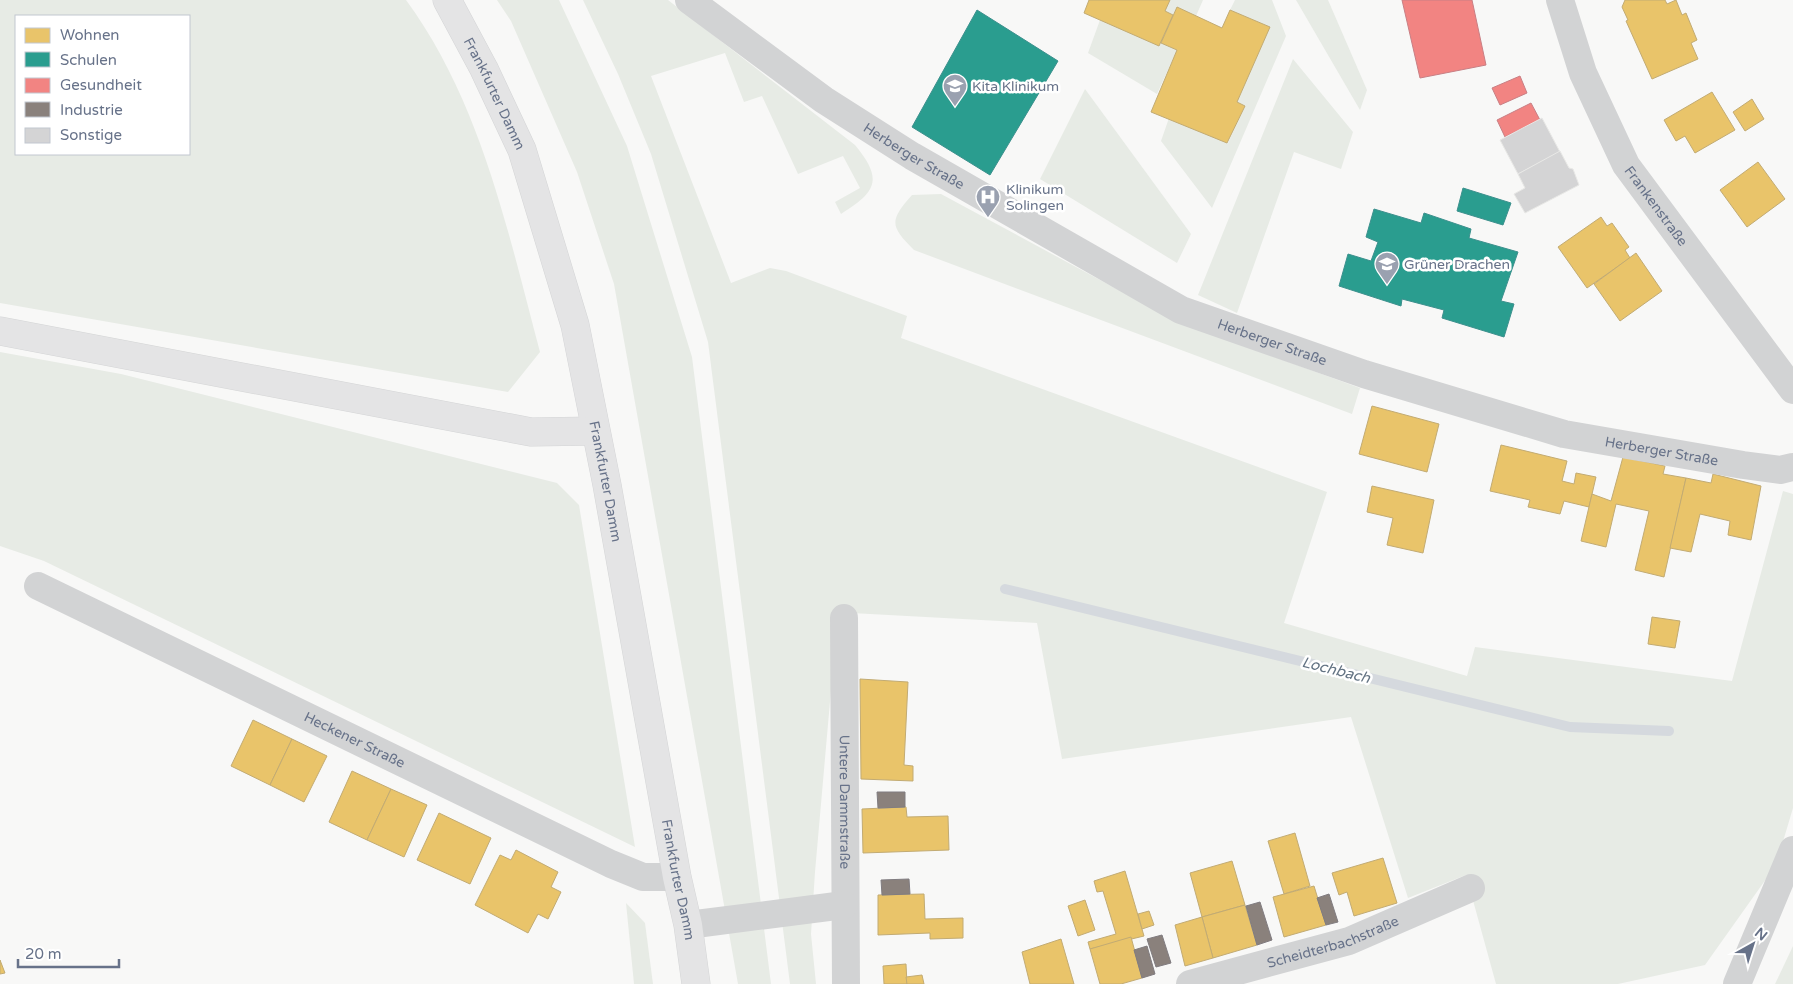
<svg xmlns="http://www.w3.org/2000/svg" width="1793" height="984" viewBox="0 0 1793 984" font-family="'Varela Round',sans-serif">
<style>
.green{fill:#e7ebe5;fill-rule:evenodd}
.homes{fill:#e9c46a;stroke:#c2ab73}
.schools{fill:#2a9d8f;stroke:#3c908d}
.health{fill:#f28482;stroke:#c87f84}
.industry{fill:#8a817c;stroke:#807c80}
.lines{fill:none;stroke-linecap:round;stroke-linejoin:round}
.stream{stroke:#d5d9de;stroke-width:10}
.building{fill:#d4d4d5;stroke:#e8e8e6}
.major-casing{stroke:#d4d5d6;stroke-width:29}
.minor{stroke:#d2d3d4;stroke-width:28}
.major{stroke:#e4e4e5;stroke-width:28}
.labels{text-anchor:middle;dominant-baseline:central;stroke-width:5;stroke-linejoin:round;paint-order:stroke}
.poi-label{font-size:14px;fill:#677289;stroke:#fff;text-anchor:start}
.street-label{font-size:14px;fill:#677289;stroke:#fff}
.water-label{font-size:15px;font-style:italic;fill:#637383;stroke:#fff}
</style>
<rect width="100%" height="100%" fill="#f8f8f7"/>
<g class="green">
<path d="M0,0H406C481,102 508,232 540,352L508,392L0,303ZM16,16H189V154H16Z"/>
<path d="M497,0H559L627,146L692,357L771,984H738L614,284L577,172L511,21Z"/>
<path d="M583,0H668L855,145C884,180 876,192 841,214L835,202L860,188L843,156L798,174L762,96L744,102L725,53L651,76L731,283L770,268L786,271L907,316L901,338L1327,492L1284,623L1467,676L1475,647L1732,681L1783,491L1793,494V808L1776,865L1705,965L1618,984H1496L1466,875L1408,898L1351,717L1062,759L1037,623L833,612L832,679L815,872L811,934L816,984H790L708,342L651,154L618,74Z"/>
<path d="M1170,0H1203L1196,16L1177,7L1173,15L1165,11Z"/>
<path d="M1235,0H1272L1286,36L1212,208L1161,141L1169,118L1228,143L1245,106L1237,102L1270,27L1230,10Z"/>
<path d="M1296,0H1328L1367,90L1360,110Z"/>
<path d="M1100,20L1159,46L1161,43L1177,50L1157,94L1088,53Z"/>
<path d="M1293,59L1353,132L1341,169L1294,152L1237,313L1198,295Z"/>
<path d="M1085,89L1191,234L1177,263L1040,179Z"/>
<path d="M941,194L1176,321L1360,388L1352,414L914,250C890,226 889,221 912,195Z"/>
<path d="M0,352L121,374L557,483L579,505L635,847L44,561L0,546Z"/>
<path d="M626,903L645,923L653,984H634Z"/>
<path d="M1793,946V984H1775Z"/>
</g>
<g class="homes">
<path d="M1089,0H1170L1165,11L1173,15L1159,46L1084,13Z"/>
<path d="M1625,0H1665L1667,4L1676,0L1682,15L1686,13L1697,40L1691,43L1698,59L1652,79L1626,21L1628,20L1622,7Z"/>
<path d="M1177,7L1222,28L1230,10L1270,27L1237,102L1245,106L1227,143L1151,112L1177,50L1161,43Z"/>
<path d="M1712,92L1735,130L1695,153L1685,136L1676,141L1664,120Z"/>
<path d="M1752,99L1764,119L1745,131L1733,112Z"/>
<path d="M1758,162L1785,199L1747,227L1720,190Z"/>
<path d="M1601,217L1607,226L1612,223L1629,247L1625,250L1630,258L1587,288L1558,247Z"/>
<path d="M1636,253L1662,291L1620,321L1594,284Z"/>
<path d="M1372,406L1439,424L1427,472L1359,454Z"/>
<path d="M1501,445L1567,461L1562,481L1574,484L1576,473L1596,477L1589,507L1564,501L1560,514L1528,507L1530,500L1490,491Z"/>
<path d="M1623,457L1665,466L1663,474L1686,478L1664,577L1635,570L1649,511L1616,504L1606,547L1581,541L1592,494L1611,501Z"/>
<path d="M1713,474L1761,486L1751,540L1728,535L1730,521L1700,514L1691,552L1670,548L1686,478L1711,483Z"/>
<path d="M1372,486L1434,500L1423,553L1387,545L1393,518L1367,512Z"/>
<path d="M1652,617L1680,621L1675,648L1648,644Z"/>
<path d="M860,679L908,682L904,765L913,766V781L861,779Z"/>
<path d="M253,720L292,739L270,785L231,766Z"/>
<path d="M292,739L327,756L304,802L270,785Z"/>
<path d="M352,771L391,789L367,840L329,822Z"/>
<path d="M391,789L427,805L404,857L367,840Z"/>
<path d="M906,807L907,817L948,816L949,850L863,853L862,809Z"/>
<path d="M439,813L491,838L470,884L417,860Z"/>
<path d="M1295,833L1310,886L1284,894L1268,841Z"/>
<path d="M516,850L558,872L551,887L561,892L548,919L538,914L528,933L475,905L500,855L511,860Z"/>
<path d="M1383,858L1397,903L1354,916L1347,892L1339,895L1332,873Z"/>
<path d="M1232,861L1245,905L1202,917L1190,873Z"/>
<path d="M1125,871L1144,936L1090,949L1088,942L1116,934L1103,891L1097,892L1094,881Z"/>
<path d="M1314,886L1326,925L1284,937L1273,897Z"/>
<path d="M924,894L925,919L963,918V938L930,939V933L878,935V895Z"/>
<path d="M1085,900L1095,930L1078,936L1068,906Z"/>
<path d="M1245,905L1257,945L1213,958L1202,917Z"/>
<path d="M1149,911L1154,925L1142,929L1138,914Z"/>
<path d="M1202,917L1213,958L1185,966L1175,925Z"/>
<path d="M1131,937L1142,978L1121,984H1100L1090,949Z"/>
<path d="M1061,939L1074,984H1030L1022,952Z"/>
<path d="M0,960L5,973L0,974Z"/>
<path d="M906,964L907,984H884L883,966Z"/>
<path d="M922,975L924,984H907L906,977Z"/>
</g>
<g class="schools">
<path d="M977,10L1058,61L990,175L912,127Z"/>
<path d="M1463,188L1511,203L1503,225L1457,211Z"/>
<path d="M1374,209L1421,223L1424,213L1471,229L1469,238L1518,252L1501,301L1514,304L1504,337L1442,318L1444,310L1402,299L1401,306L1339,286L1348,254L1371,261L1378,242L1366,237Z"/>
</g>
<g class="health">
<path d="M1402,0H1472L1486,65L1420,78Z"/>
<path d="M1520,76L1527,93L1500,105L1492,88Z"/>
<path d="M1531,103L1540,120L1505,137L1497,120Z"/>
</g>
<g class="industry">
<path d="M877,792H905V807L878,808Z"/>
<path d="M909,879L910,894L882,895L881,880Z"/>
<path d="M1329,894L1338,922L1326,925L1317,898Z"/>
<path d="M1260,902L1272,940L1257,945L1246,906Z"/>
<path d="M1162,935L1171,963L1156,967L1147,939Z"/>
<path d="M1147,946L1155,974L1142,978L1134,950Z"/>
</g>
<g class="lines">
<path class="stream" d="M1005,589L1570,727L1669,731"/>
</g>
<g class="building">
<path d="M1542,118L1560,152L1518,174L1500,140Z"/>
<path d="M1560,151L1569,168L1573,169L1579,185L1525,213L1514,194L1525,188L1518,174Z"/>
</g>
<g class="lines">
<defs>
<g id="major">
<path id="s6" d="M447,0L484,69L522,150L575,325L607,485L677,877L688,925L696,984"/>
<path d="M0,331L531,432L595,431"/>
</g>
</defs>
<use href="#major" class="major-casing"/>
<g class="minor">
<path id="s1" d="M689,0L824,100L912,156L1181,310L1364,374L1564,434L1743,465L1780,470L1793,467"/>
<path id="s2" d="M1560,0L1583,73L1626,165L1793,390"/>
<path id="s3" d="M38,586L611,864L643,877H677"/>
<path id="s4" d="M844,618L846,984"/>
<path d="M688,925L844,905"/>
<path id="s5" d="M1190,984L1349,941L1471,888"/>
<path d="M1737,984L1793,850"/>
</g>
<use href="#major" class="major"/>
</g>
<defs>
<symbol id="school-pin" viewBox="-11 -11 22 30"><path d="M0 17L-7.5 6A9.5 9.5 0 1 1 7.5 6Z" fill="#9aa1b0" stroke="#fff"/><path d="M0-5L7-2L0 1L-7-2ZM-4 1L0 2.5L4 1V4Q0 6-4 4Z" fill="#fff"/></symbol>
<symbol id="hospital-pin" viewBox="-11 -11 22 30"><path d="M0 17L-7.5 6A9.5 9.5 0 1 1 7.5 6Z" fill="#9aa1b0" stroke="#fff"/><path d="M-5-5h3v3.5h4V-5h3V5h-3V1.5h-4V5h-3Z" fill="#fff"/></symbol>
</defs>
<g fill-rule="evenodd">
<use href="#school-pin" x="941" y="72" width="28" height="38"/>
<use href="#hospital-pin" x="974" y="183" width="28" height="38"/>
<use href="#school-pin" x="1373" y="250" width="28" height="38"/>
</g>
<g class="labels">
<g class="poi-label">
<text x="972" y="86">Kita Klinikum</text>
<text x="1006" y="189">Klinikum<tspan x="1006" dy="16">Solingen</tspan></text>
<text x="1404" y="264">Grüner Drachen</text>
</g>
<g class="street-label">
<text stroke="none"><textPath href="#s6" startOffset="105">Frankfurter Damm</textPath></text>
<text stroke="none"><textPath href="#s1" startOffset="274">Herberger Straße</textPath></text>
<text stroke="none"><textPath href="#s2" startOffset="229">Frankenstraße</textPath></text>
<text stroke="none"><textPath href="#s1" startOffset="679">Herberger Straße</textPath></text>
<text stroke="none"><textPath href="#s1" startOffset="1084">Herberger Straße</textPath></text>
<text stroke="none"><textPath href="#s6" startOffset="510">Frankfurter Damm</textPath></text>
<text stroke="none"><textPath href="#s3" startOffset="352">Heckener Straße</textPath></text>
<text stroke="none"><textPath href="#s4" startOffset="184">Untere Dammstraße</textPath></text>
<text stroke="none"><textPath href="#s6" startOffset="915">Frankfurter Damm</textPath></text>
<text stroke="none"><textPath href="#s5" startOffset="149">Scheidterbachstraße</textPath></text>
</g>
<g class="water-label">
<text transform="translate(1336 670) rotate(14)">Lochbach</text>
</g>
</g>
<rect x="15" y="15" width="175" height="140" fill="#ffffff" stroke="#c2c7d0"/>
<rect x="25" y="28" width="25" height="15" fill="#e9c46a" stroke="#c2c7d0"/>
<text x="60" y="40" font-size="15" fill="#677289">Wohnen</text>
<rect x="25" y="52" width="25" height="15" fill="#2a9d8f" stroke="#c2c7d0"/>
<text x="60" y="65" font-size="15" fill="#677289">Schulen</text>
<rect x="25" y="78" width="25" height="15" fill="#f28482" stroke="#c2c7d0"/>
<text x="60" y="90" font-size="15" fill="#677289">Gesundheit</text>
<rect x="25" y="102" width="25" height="15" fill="#8a817c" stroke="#c2c7d0"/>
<text x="60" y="115" font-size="15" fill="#677289">Industrie</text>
<rect x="25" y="128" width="25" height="15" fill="#d4d4d5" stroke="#c2c7d0"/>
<text x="60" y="140" font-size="15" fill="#677289">Sonstige</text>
<g transform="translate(1753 944) rotate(39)" stroke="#ffffff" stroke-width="4" paint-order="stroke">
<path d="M0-4L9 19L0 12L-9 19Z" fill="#677289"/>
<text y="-8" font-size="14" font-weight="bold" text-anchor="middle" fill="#677289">N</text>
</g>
<path d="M18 959v8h101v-8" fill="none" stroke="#677289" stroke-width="2.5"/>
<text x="25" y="959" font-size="15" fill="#677289" stroke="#ffffff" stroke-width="4" paint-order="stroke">20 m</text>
</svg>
